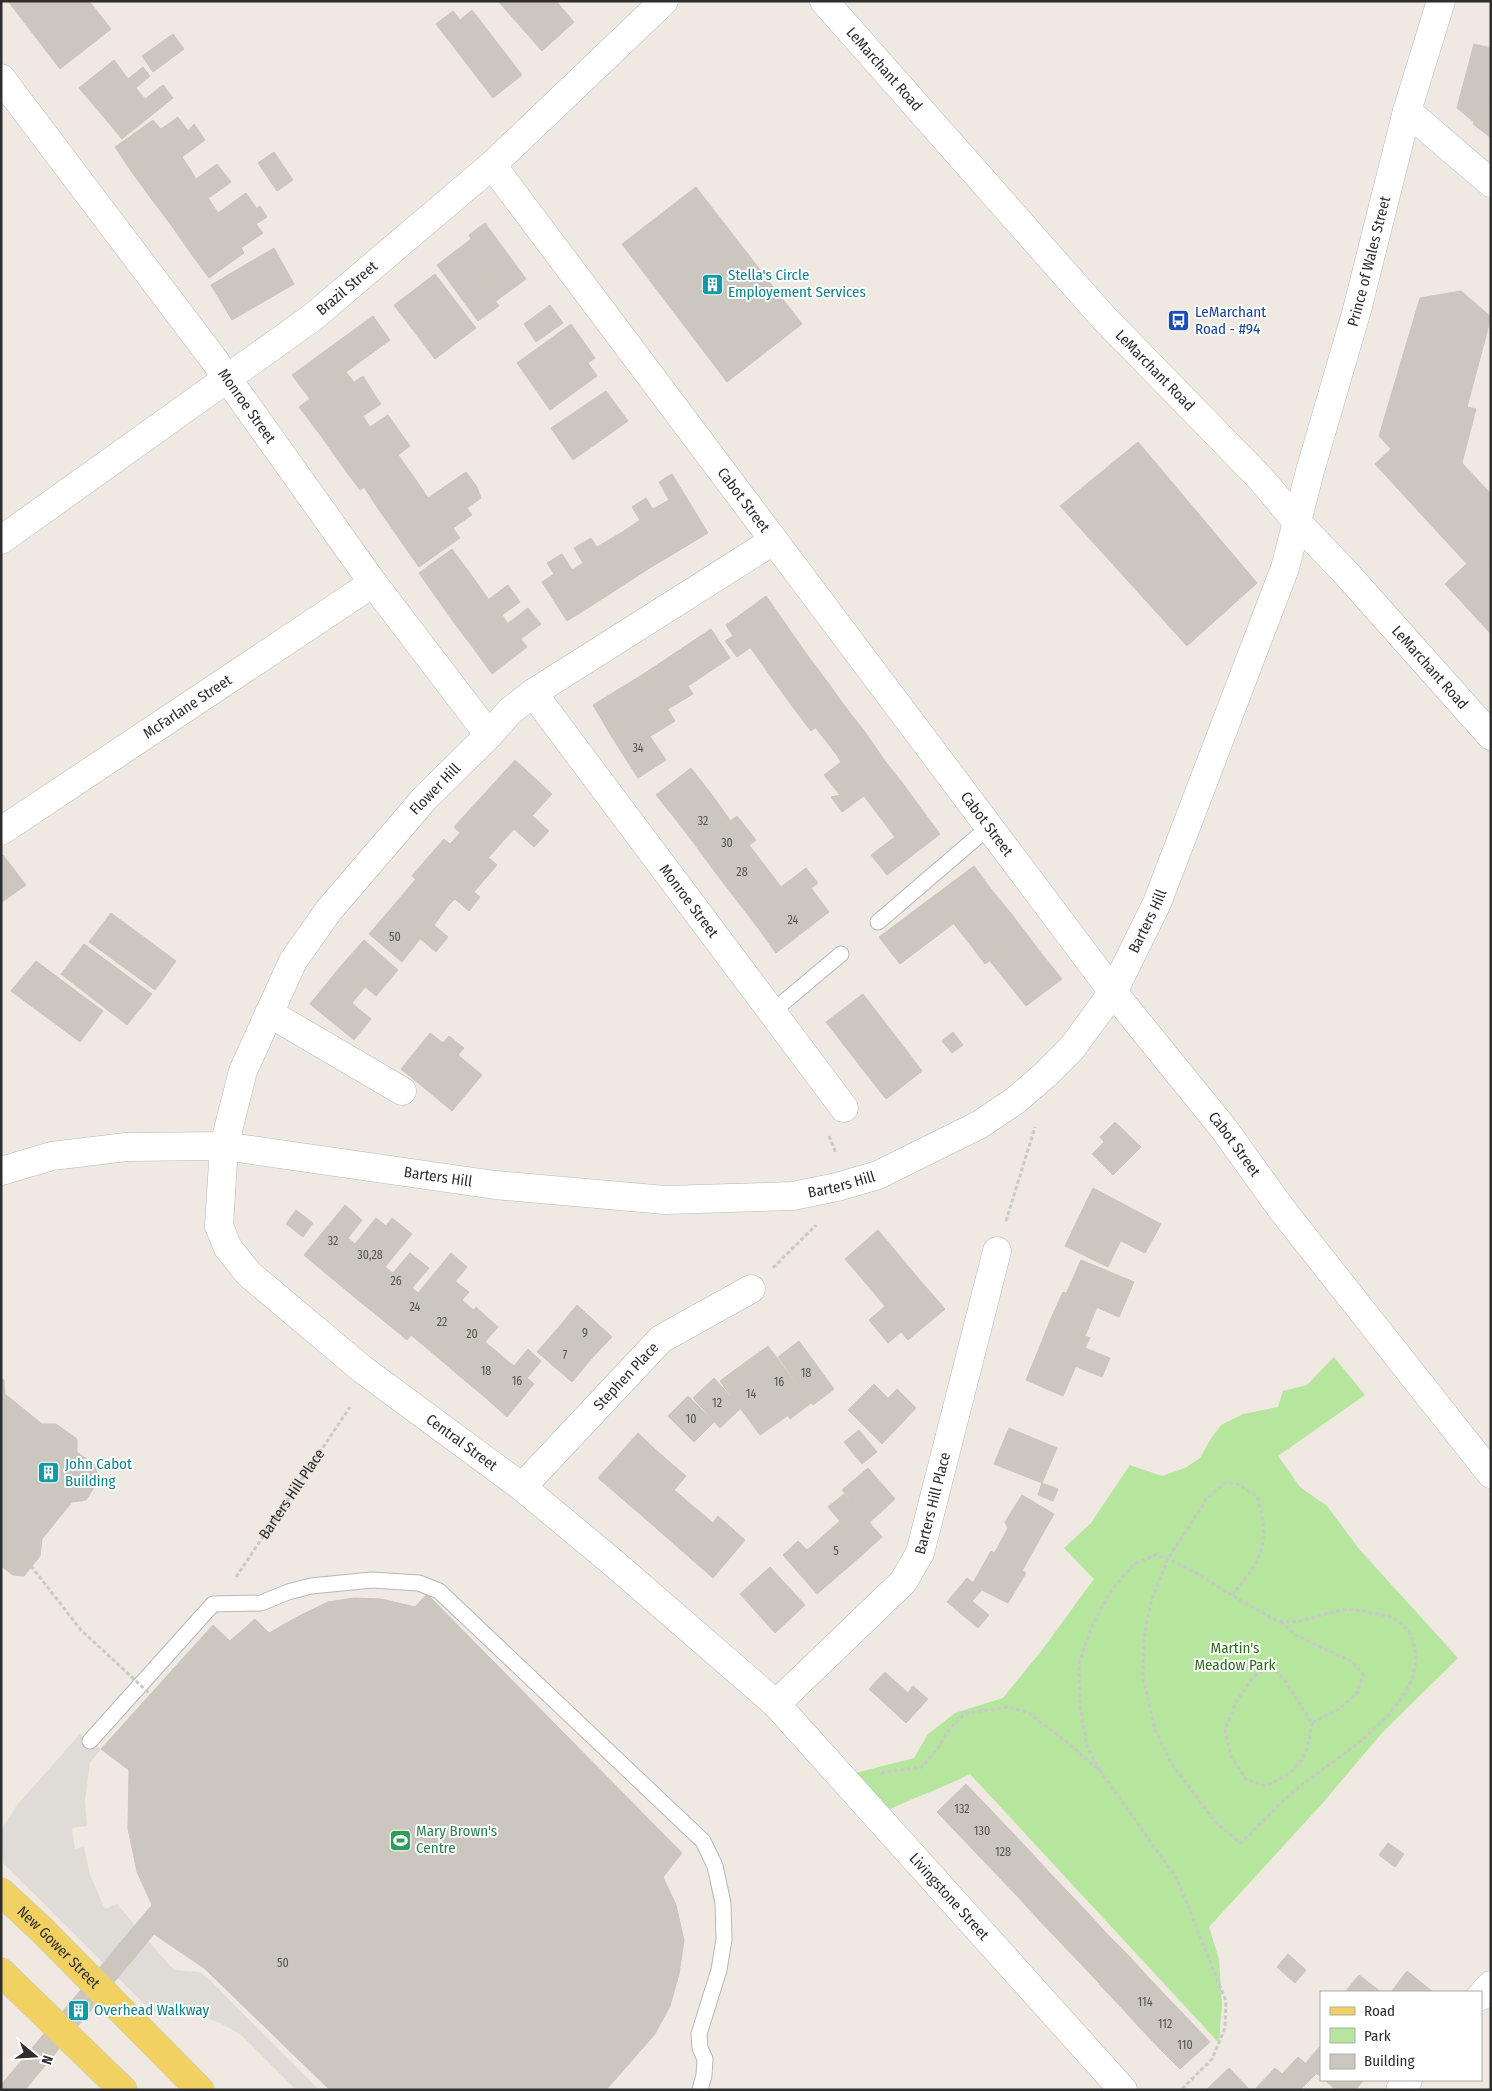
<svg xmlns="http://www.w3.org/2000/svg" width="1492" height="2091" viewBox="0 0 1492 2091" font-family="'Fira Sans Condensed',sans-serif">
<style>
.green{fill:#b6e59e}
.plaza{fill:#dfdcd8}
.building{fill:#cbc7bf;stroke:#cbc5ba}
.lines{fill:none;stroke-linecap:round;stroke-linejoin:round}
.lane-casing{stroke:#b4b7c1;stroke-width:17}
.street-casing{stroke:#b4b7c1;stroke-width:29}
.secondary-casing{stroke:#b4b7c1;stroke-width:29}
.primary-casing{stroke:#c9c9c9;stroke-width:29}
.path{stroke:#c9c9c9;stroke-width:3;stroke-dasharray:4 2.5;stroke-linecap:butt}
.lane{stroke:#fff;stroke-width:15}
.street{stroke:#fff;stroke-width:28}
.secondary{stroke:#fff;stroke-width:28}
.primary{stroke:#f2d163;stroke-width:28}
.path-bridge{stroke:#c9c9c9;stroke-width:3;stroke-dasharray:4 2.5;stroke-linecap:butt}
.labels{text-anchor:middle;dominant-baseline:central;stroke-width:4;stroke-linejoin:round;paint-order:stroke}
.number-label{font-size:12px;fill:#555452}
.street-label{font-size:15px;fill:#2e2e2e;stroke:#fff}
.culture-label{font-size:15px;fill:#0d838f;stroke:#fff;text-anchor:start}
.transit-label{font-size:15px;fill:#164399;stroke:#fff;text-anchor:start}
.park-label{font-size:15px;fill:#2c6e1b;stroke:#fff}
.leisure-label{font-size:15px;fill:#27864d;stroke:#fff;text-anchor:start}
</style>
<rect width="100%" height="100%" fill="#efe9e1"/>
<path class="green" d="M1334,1357L1365,1395L1278,1456L1300,1487L1327,1506L1359,1549L1458,1658L1382,1733L1321,1805L1209,1927L1219,1959L1222,2004L1219,2043L970,1774C943,1788 915,1797 888,1810L848,1775L914,1758L928,1734L955,1713L1003,1698L1042,1650L1094,1579L1064,1548L1091,1523L1130,1465L1162,1476L1185,1468L1200,1458L1210,1440L1221,1425L1243,1414L1278,1407L1283,1391L1307,1385Z"/>
<path class="plaza" d="M80,1734L101,1749L90,1763L85,1800L87,1826L72,1828L75,1849L84,1847L90,1875L105,1909L117,1904L170,1966L177,1970L199,1972L209,1979L319,2090H296L241,2035L220,2023L202,2016L183,2014L169,2016L157,2013L143,2003L3,1863L1,1830L17,1805Z"/>
<g class="building">
<path d="M8,1H51L24,22Z"/>
<path d="M51,1H89L111,29L60,69L24,22Z"/>
<path d="M498,1H556L574,22L542,51Z"/>
<path d="M472,10L522,75L493,98L436,24L453,11L460,20Z"/>
<path d="M173,34L184,49L153,72L142,56Z"/>
<path d="M1474,44L1491,48V101L1474,122L1457,108Z"/>
<path d="M114,60L128,79L143,67L150,76L103,116L79,88Z"/>
<path d="M163,85L173,98L122,139L103,116L136,88L145,99Z"/>
<path d="M1491,101V138L1473,124Z"/>
<path d="M178,117L188,131L131,171L115,147L153,120L161,129Z"/>
<path d="M194,124L205,140L182,157L190,169L150,197L131,171L188,131Z"/>
<path d="M274,152L293,180L277,191L258,163Z"/>
<path d="M217,164L231,182L171,225L150,197L190,169L196,179Z"/>
<path d="M696,187L802,324L727,382L622,244Z"/>
<path d="M246,193L257,209L192,255L171,225L208,198L218,213Z"/>
<path d="M260,206L267,217L256,224L263,233L241,248L244,253L209,278L192,255Z"/>
<path d="M485,223L526,279L496,301L458,249L471,239L469,235Z"/>
<path d="M274,248L294,284L232,320L211,285Z"/>
<path d="M458,249L499,306L478,321L437,265Z"/>
<path d="M435,274L476,328L435,359L394,305Z"/>
<path d="M1461,291L1491,317L1467,407L1476,409L1462,463L1491,494V566L1473,582L1461,569L1467,564L1375,464L1391,449L1379,436L1420,298Z"/>
<path d="M550,305L563,323L536,342L524,324Z"/>
<path d="M373,316L390,340L346,372L329,348Z"/>
<path d="M571,324L595,358L588,363L597,376L550,410L517,363Z"/>
<path d="M329,348L346,372L310,399L292,375Z"/>
<path d="M346,372L354,382L363,376L376,397L321,436L299,407Z"/>
<path d="M606,391L628,421L573,460L551,428Z"/>
<path d="M376,397L381,404L363,416L370,427L388,415L402,435L348,474L321,436Z"/>
<path d="M402,435L410,446L398,455L416,480L377,507L364,487L360,490L348,474Z"/>
<path d="M1138,442L1257,583L1187,646L1060,506Z"/>
<path d="M466,472L477,487L400,540L377,507L416,480L428,498Z"/>
<path d="M672,474L708,533L678,551L653,509L669,500L659,482Z"/>
<path d="M477,487L481,498L467,508L472,515L453,528L460,538L419,567L400,540Z"/>
<path d="M646,498L678,551L648,569L624,531L640,520L632,507Z"/>
<path d="M624,531L648,569L622,586L597,547Z"/>
<path d="M591,538L622,586L594,604L572,570L583,563L574,548Z"/>
<path d="M452,549L472,576L438,600L419,573Z"/>
<path d="M562,554L594,604L567,621L542,582L554,574L547,563Z"/>
<path d="M1491,566V634L1445,584L1461,569L1473,582Z"/>
<path d="M472,576L489,600L455,624L438,600Z"/>
<path d="M508,585L520,602L502,615L508,624L474,649L455,624Z"/>
<path d="M766,596L785,623L737,657L725,641L733,636L726,625Z"/>
<path d="M528,608L541,624L521,639L527,647L492,674L474,649Z"/>
<path d="M785,623L805,652L771,677L750,647Z"/>
<path d="M711,629L730,658L688,686L669,657Z"/>
<path d="M805,652L826,680L792,706L771,677Z"/>
<path d="M669,657L693,694L668,709L645,673Z"/>
<path d="M645,673L675,721L649,737L637,717L610,734L593,705Z"/>
<path d="M826,680L844,705L811,731L792,706Z"/>
<path d="M844,705L865,732L836,754L815,727Z"/>
<path d="M637,717L666,760L638,778L610,734Z"/>
<path d="M865,732L885,761L840,795L824,775L841,762L836,754Z"/>
<path d="M515,760L552,794L532,816L495,782Z"/>
<path d="M885,761L904,785L873,808L864,796L842,812L831,797L840,795Z"/>
<path d="M691,768L712,795L677,821L656,795Z"/>
<path d="M495,782L549,831L534,847L514,829L488,858L454,827Z"/>
<path d="M904,785L925,814L895,837L873,808Z"/>
<path d="M712,795L730,820L696,846L677,821Z"/>
<path d="M925,814L940,834L887,875L871,855Z"/>
<path d="M737,816L756,840L715,872L696,846Z"/>
<path d="M460,833L497,865L473,893L430,855L444,839L450,844Z"/>
<path d="M749,845L769,871L735,898L715,872Z"/>
<path d="M3,855L26,885L2,902L1,856Z"/>
<path d="M430,855L480,897L469,911L455,899L448,906L412,876Z"/>
<path d="M974,866L994,893L900,964L879,937Z"/>
<path d="M806,868L818,883L758,928L735,898L769,871L781,887Z"/>
<path d="M416,879L448,906L434,925L448,937L436,952L388,912Z"/>
<path d="M811,888L829,912L776,953L758,928Z"/>
<path d="M994,893L1010,912L969,943L954,924Z"/>
<path d="M388,912L420,939L402,962L369,934Z"/>
<path d="M1010,912L1026,933L985,964L969,943Z"/>
<path d="M111,913L176,961L155,990L89,942Z"/>
<path d="M1026,933L1041,953L1006,981L990,961Z"/>
<path d="M364,940L398,970L376,996L341,966Z"/>
<path d="M84,944L152,994L127,1025L61,974Z"/>
<path d="M1041,953L1062,979L1026,1006L1006,981Z"/>
<path d="M36,961L103,1011L80,1042L11,991Z"/>
<path d="M341,966L365,987L352,1003L371,1019L354,1040L310,1004Z"/>
<path d="M863,994L900,1042L864,1071L826,1022Z"/>
<path d="M953,1032L963,1045L952,1053L942,1041Z"/>
<path d="M430,1033L443,1043L449,1036L464,1048L428,1091L401,1069Z"/>
<path d="M900,1042L922,1071L886,1099L864,1071Z"/>
<path d="M458,1055L482,1075L452,1111L428,1091Z"/>
<path d="M1115,1122L1141,1147L1113,1175L1092,1154L1104,1142L1100,1137Z"/>
<path d="M1093,1188L1161,1224L1145,1253L1078,1219Z"/>
<path d="M345,1205L362,1220L348,1238L355,1244L329,1276L304,1255Z"/>
<path d="M296,1210L313,1223L303,1237L286,1224Z"/>
<path d="M376,1218L386,1226L392,1218L412,1234L358,1300L329,1276Z"/>
<path d="M1078,1219L1121,1240L1108,1267L1065,1246Z"/>
<path d="M878,1230L918,1278L885,1306L845,1259Z"/>
<path d="M410,1253L429,1268L384,1321L358,1300L385,1267L393,1273Z"/>
<path d="M451,1253L467,1267L407,1340L384,1321L412,1288L418,1293Z"/>
<path d="M1081,1260L1134,1282L1119,1317L1066,1294Z"/>
<path d="M918,1278L945,1309L908,1340L901,1332L888,1343L869,1320Z"/>
<path d="M455,1281L469,1292L462,1300L473,1310L435,1355L411,1335Z"/>
<path d="M1063,1292L1097,1307L1085,1336L1050,1321Z"/>
<path d="M577,1305L612,1337L592,1358L558,1328Z"/>
<path d="M476,1307L498,1327L457,1374L435,1355Z"/>
<path d="M1050,1321L1090,1338L1085,1348L1110,1358L1102,1377L1038,1351Z"/>
<path d="M558,1328L592,1358L572,1382L537,1352Z"/>
<path d="M799,1341L834,1389L813,1405L778,1357Z"/>
<path d="M485,1342L515,1367L487,1399L457,1374Z"/>
<path d="M768,1346L811,1403L790,1419L747,1361Z"/>
<path d="M528,1349L541,1361L527,1378L534,1384L507,1417L487,1399Z"/>
<path d="M1038,1351L1076,1366L1063,1396L1026,1380Z"/>
<path d="M747,1361L787,1416L760,1435L720,1381Z"/>
<path d="M1,1378L4,1380L5,1394L42,1424H56L77,1439V1452L95,1465L99,1480L86,1500L72,1502L42,1539L40,1556L24,1576L13,1575L1,1566Z"/>
<path d="M714,1378L741,1408L720,1428L693,1398Z"/>
<path d="M874,1384L888,1398L897,1389L916,1408L882,1444L848,1410Z"/>
<path d="M688,1396L714,1422L694,1442L668,1416Z"/>
<path d="M1009,1428L1057,1448L1042,1483L994,1464Z"/>
<path d="M859,1430L877,1452L862,1464L844,1442Z"/>
<path d="M638,1433L658,1452L619,1496L598,1478Z"/>
<path d="M658,1452L686,1476L648,1521L619,1496Z"/>
<path d="M868,1468L895,1499L869,1523L842,1490Z"/>
<path d="M1042,1483L1058,1489L1053,1501L1038,1495Z"/>
<path d="M674,1490L700,1512L673,1543L648,1521Z"/>
<path d="M844,1494L882,1537L861,1556L834,1526L840,1521L828,1507Z"/>
<path d="M1022,1495L1054,1514L1037,1544L1008,1528L1005,1522Z"/>
<path d="M700,1512L713,1523L718,1516L745,1540L713,1578L673,1543Z"/>
<path d="M834,1526L861,1556L838,1576L812,1546Z"/>
<path d="M1008,1528L1037,1544L1022,1571L994,1554Z"/>
<path d="M798,1541L807,1550L812,1546L838,1576L817,1594L783,1555Z"/>
<path d="M991,1551L1026,1573L1008,1603L982,1590L973,1583Z"/>
<path d="M770,1567L805,1605L775,1633L740,1594Z"/>
<path d="M967,1578L982,1590L972,1601L989,1615L978,1628L947,1602Z"/>
<path d="M427,1594L682,1853L663,1877L676,1905L684,1940L679,1974L670,2006L655,2034L606,2090H330L204,1968L154,1934L141,1918L152,1905L137,1872L128,1828L129,1770L101,1749L213,1625L230,1641L255,1619L269,1633L299,1616L328,1602L354,1598L381,1599L415,1607Z"/>
<path d="M885,1672L908,1693L913,1686L928,1699L906,1723L869,1689Z"/>
<path d="M966,1784L987,1806L958,1834L937,1812Z"/>
<path d="M987,1806L1007,1827L978,1855L958,1834Z"/>
<path d="M1007,1827L1028,1849L999,1877L978,1855Z"/>
<path d="M1388,1843L1404,1854L1395,1867L1379,1855Z"/>
<path d="M1028,1849L1047,1870L1018,1897L999,1877Z"/>
<path d="M1047,1870L1068,1892L1039,1920L1018,1897Z"/>
<path d="M1068,1892L1088,1913L1059,1941L1039,1920Z"/>
<path d="M1088,1913L1108,1935L1080,1963L1059,1941Z"/>
<path d="M141,1918L154,1934L25,2090H1V2085Z"/>
<path d="M1108,1935L1128,1955L1099,1983L1080,1963Z"/>
<path d="M1288,1954L1306,1970L1295,1983L1277,1967Z"/>
<path d="M1128,1955L1149,1978L1120,2006L1099,1984Z"/>
<path d="M1407,1971L1433,1992H1391Z"/>
<path d="M1359,1975L1381,1992H1345Z"/>
<path d="M1149,1978L1169,1999L1139,2027L1120,2006Z"/>
<path d="M1169,1999L1190,2021L1160,2049L1139,2027Z"/>
<path d="M1190,2021L1210,2042L1180,2069L1160,2049Z"/>
<path d="M1321,2045V2077L1305,2064Z"/>
<path d="M1298,2057L1317,2073L1300,2090L1282,2074Z"/>
<path d="M1229,2068L1250,2090H1206Z"/>
<path d="M1275,2068L1282,2074L1299,2090H1258L1256,2088Z"/>
<path d="M1325,2080H1364L1355,2090H1336Z"/>
</g>
<g class="lines">
<defs>
<g id="lane">
<path d="M878,922L990,826"/>
<path d="M772,1012L841,954"/>
<path d="M90,1741L213,1604L261,1603L288,1592L311,1586L372,1580L419,1583L439,1591L703,1841L715,1866L723,1903L724,1939L719,1970L699,2034L700,2048L705,2059L704,2075L700,2090"/>
</g>
<g id="street">
<path id="s2" d="M1,78L212,357L373,583L489,735"/>
<path d="M1407,111L1491,183"/>
<path id="s3" d="M492,165L1113,992L1224,1129L1283,1211L1491,1474"/>
<path id="s4" d="M1,540L313,317L492,165L664,1"/>
<path id="s5" d="M773,541L533,693L509,712L489,735L425,798L329,910L293,961L243,1071L224,1146L219,1226L228,1248L249,1274L362,1369L522,1487L610,1560L776,1704L1123,2090"/>
<path id="s6" d="M533,693L844,1108"/>
<path id="s7" d="M1,831L373,583"/>
<path d="M269,1013L402,1091"/>
<path id="s8" d="M522,1487L661,1339L751,1289"/>
<path id="s9" d="M776,1704L903,1582L920,1553L997,1251"/>
<path d="M1481,1996L1491,1985"/>
<path d="M1400,2090L1408,2080"/>
</g>
<g id="secondary">
<path id="s10" d="M824,1L1103,317L1261,479L1297,522L1345,572L1491,736"/>
<path id="s11" d="M1,1171L52,1156L126,1147L224,1146L495,1185L665,1200L793,1196L837,1187L878,1175L979,1125L1016,1100L1045,1075L1072,1048L1113,992L1157,903L1285,568L1310,471L1357,310L1407,111L1441,1"/>
</g>
<g id="primary">
<path id="s12" d="M1,1892L41,1929L200,2090"/>
<path d="M1,1972L123,2090"/>
</g>
</defs>
<use href="#lane" class="lane-casing"/>
<use href="#street" class="street-casing"/>
<use href="#secondary" class="secondary-casing"/>
<use href="#primary" class="primary-casing"/>
<g class="path">
<path d="M829,1136L836,1153"/>
<path d="M1006,1221L1035,1127"/>
<path d="M773,1268L816,1225"/>
<path id="s1" d="M236,1577L350,1407"/>
<path d="M1280,1622L1299,1637L1351,1661L1363,1674L1357,1693L1339,1709L1312,1723L1284,1679L1271,1666L1253,1677L1236,1702L1225,1730L1231,1756L1246,1779L1266,1786C1301,1769 1306,1761 1312,1723"/>
<path d="M1100,1771L1087,1746L1080,1706L1079,1664L1092,1626L1111,1591L1134,1564L1156,1555C1192,1566 1223,1592 1256,1609C1263,1613 1272,1620 1280,1621C1302,1625 1322,1613 1343,1610C1353,1608 1366,1612 1377,1614C1382,1615 1390,1616 1395,1619C1406,1626 1411,1633 1414,1645C1429,1703 1340,1755 1302,1785C1280,1802 1261,1824 1241,1843L1217,1824L1171,1763L1155,1729L1143,1678L1144,1637L1152,1598L1168,1559L1207,1498L1225,1483L1238,1484L1257,1496C1271,1544 1263,1559 1231,1596"/>
<path d="M881,1773L922,1767L938,1748L950,1728L966,1713L1009,1707L1029,1713L1068,1743L1100,1771L1177,1879L1226,2001L1225,2028L1212,2059L1181,2090"/>
</g>
<use href="#lane" class="lane"/>
<use href="#street" class="street"/>
<use href="#secondary" class="secondary"/>
<use href="#primary" class="primary"/>
<path class="path-bridge" d="M31,1566L81,1630L150,1694"/>
</g>
<defs>
<symbol id="building-square" viewBox="-11 -11 22 22"><rect x="-9" y="-9" width="18" height="18" rx="4" fill="#0f9aa8" stroke="#fff"/><path d="M-4-6H4V6H1V3H-1V6H-4ZM-2.5-4.3h1.7v1.8h-1.7ZM.8-4.3h1.7v1.8H.8ZM-2.5-1h1.7V.8h-1.7ZM.8-1h1.7V.8H.8Z" fill="#fff"/></symbol>
<symbol id="bus-square" viewBox="-11 -11 22 22"><rect x="-9" y="-9" width="18" height="18" rx="4" fill="#1a4fb4" stroke="#fff"/><path d="M-5-6H5V4H4V6H2V4H-2V6H-4V4H-5ZM-3.5-4V0h7V-4ZM-3.5 1.2v1.5H-2V1.2ZM2 1.2v1.5H3.5V1.2Z" fill="#fff"/></symbol>
<symbol id="stadium-square" viewBox="-11 -11 22 22"><rect x="-9" y="-9" width="18" height="18" rx="4" fill="#2e9e5b" stroke="#fff"/><path d="M0-5a6.5 5 0 1 0 0 10a6.5 5 0 1 0 0-10ZM-3.5-1.8h7v3.6h-7Z" fill="#fff"/></symbol>
</defs>
<g fill-rule="evenodd">
<use href="#building-square" x="700" y="272" width="25" height="25"/>
<use href="#bus-square" x="1166" y="308" width="25" height="25"/>
<use href="#building-square" x="36" y="1460" width="25" height="25"/>
<use href="#stadium-square" x="388" y="1828" width="25" height="25"/>
<use href="#building-square" x="66" y="1998" width="25" height="25"/>
</g>
<g class="labels">
<g class="number-label">
<text x="638" y="748">34</text>
<text x="703" y="821">32</text>
<text x="727" y="843">30</text>
<text x="742" y="872">28</text>
<text x="793" y="920">24</text>
<text x="395" y="937">50</text>
<text x="333" y="1241">32</text>
<text x="370" y="1255">30,28</text>
<text x="396" y="1281">26</text>
<text x="415" y="1307">24</text>
<text x="442" y="1322">22</text>
<text x="585" y="1333">9</text>
<text x="472" y="1334">20</text>
<text x="565" y="1355">7</text>
<text x="486" y="1371">18</text>
<text x="806" y="1373">18</text>
<text x="517" y="1381">16</text>
<text x="779" y="1382">16</text>
<text x="751" y="1394">14</text>
<text x="717" y="1403">12</text>
<text x="691" y="1419">10</text>
<text x="836" y="1551">5</text>
<text x="962" y="1809">132</text>
<text x="982" y="1831">130</text>
<text x="1003" y="1852">128</text>
<text x="283" y="1963">50</text>
<text x="1145" y="2002">114</text>
<text x="1165" y="2024">112</text>
<text x="1185" y="2045">110</text>
</g>
<g class="street-label">
<text stroke="none"><textPath href="#s10" startOffset="91">LeMarchant Road</textPath></text>
<text stroke="none"><textPath href="#s11" startOffset="1965">Prince of Wales Street</textPath></text>
<text stroke="none"><textPath href="#s4" startOffset="428">Brazil Street</textPath></text>
<text stroke="none"><textPath href="#s10" startOffset="496">LeMarchant Road</textPath></text>
<text stroke="none"><textPath href="#s2" startOffset="410">Monroe Street</textPath></text>
<text stroke="none"><textPath href="#s3" startOffset="419">Cabot Street</textPath></text>
<text stroke="none"><textPath href="#s10" startOffset="901">LeMarchant Road</textPath></text>
<text stroke="none"><textPath href="#s7" startOffset="224">McFarlane Street</textPath></text>
<text transform="translate(435 789) rotate(-46)">Flower Hill</text>
<text stroke="none"><textPath href="#s3" startOffset="824">Cabot Street</textPath></text>
<text stroke="none"><textPath href="#s6" startOffset="260">Monroe Street</textPath></text>
<text stroke="none"><textPath href="#s11" startOffset="1268">Barters Hill</textPath></text>
<text stroke="none"><textPath href="#s3" startOffset="1229">Cabot Street</textPath></text>
<text stroke="none"><textPath href="#s11" startOffset="442">Barters Hill</textPath></text>
<text stroke="none"><textPath href="#s11" startOffset="848">Barters Hill</textPath></text>
<text stroke="none"><textPath href="#s8" startOffset="152">Stephen Place</textPath></text>
<text stroke="none"><textPath href="#s5" startOffset="1252">Central Street</textPath></text>
<text stroke="none"><textPath href="#s1" startOffset="100">Barters Hill Place</textPath></text>
<text stroke="none"><textPath href="#s9" startOffset="261">Barters Hill Place</textPath></text>
<text stroke="none"><textPath href="#s5" startOffset="1920">Livingstone Street</textPath></text>
<text stroke="none"><textPath href="#s12" startOffset="80">New Gower Street</textPath></text>
</g>
<g class="culture-label">
<text x="728" y="275">Stella's Circle<tspan x="728" dy="17">Employement Services</tspan></text>
<text x="65" y="1464">John Cabot<tspan x="65" dy="17">Building</tspan></text>
<text x="94" y="2010">Overhead Walkway</text>
</g>
<g class="transit-label">
<text x="1195" y="312">LeMarchant<tspan x="1195" dy="17">Road - #94</tspan></text>
</g>
<g class="park-label">
<text x="1235" y="1648">Martin's<tspan x="1235" dy="17">Meadow Park</tspan></text>
</g>
<g class="leisure-label">
<text x="416" y="1831">Mary Brown's<tspan x="416" dy="17">Centre</tspan></text>
</g>
</g>
<rect width="1492" height="2091" fill="none" stroke="#2e2e2e" stroke-width="5"/>
<rect x="1320" y="1991" width="162" height="90" fill="#ffffff" stroke="#ababab"/>
<rect x="1330" y="2007" width="25" height="8" fill="#f2d163" stroke="#ababab"/>
<text x="1364" y="2016" font-size="15" fill="#2e2e2e">Road</text>
<rect x="1330" y="2028" width="25" height="15" fill="#b6e59e" stroke="#ababab"/>
<text x="1364" y="2041" font-size="15" fill="#2e2e2e">Park</text>
<rect x="1330" y="2054" width="25" height="15" fill="#cbc7bf" stroke="#ababab"/>
<text x="1364" y="2066" font-size="15" fill="#2e2e2e">Building</text>
<g transform="translate(35 2056) rotate(108)" stroke="#ffffff" stroke-width="4" paint-order="stroke">
<path d="M0-4L9 19L0 12L-9 19Z" fill="#2e2e2e"/>
<text y="-8" font-size="14" font-weight="bold" text-anchor="middle" fill="#2e2e2e">N</text>
</g>
</svg>
